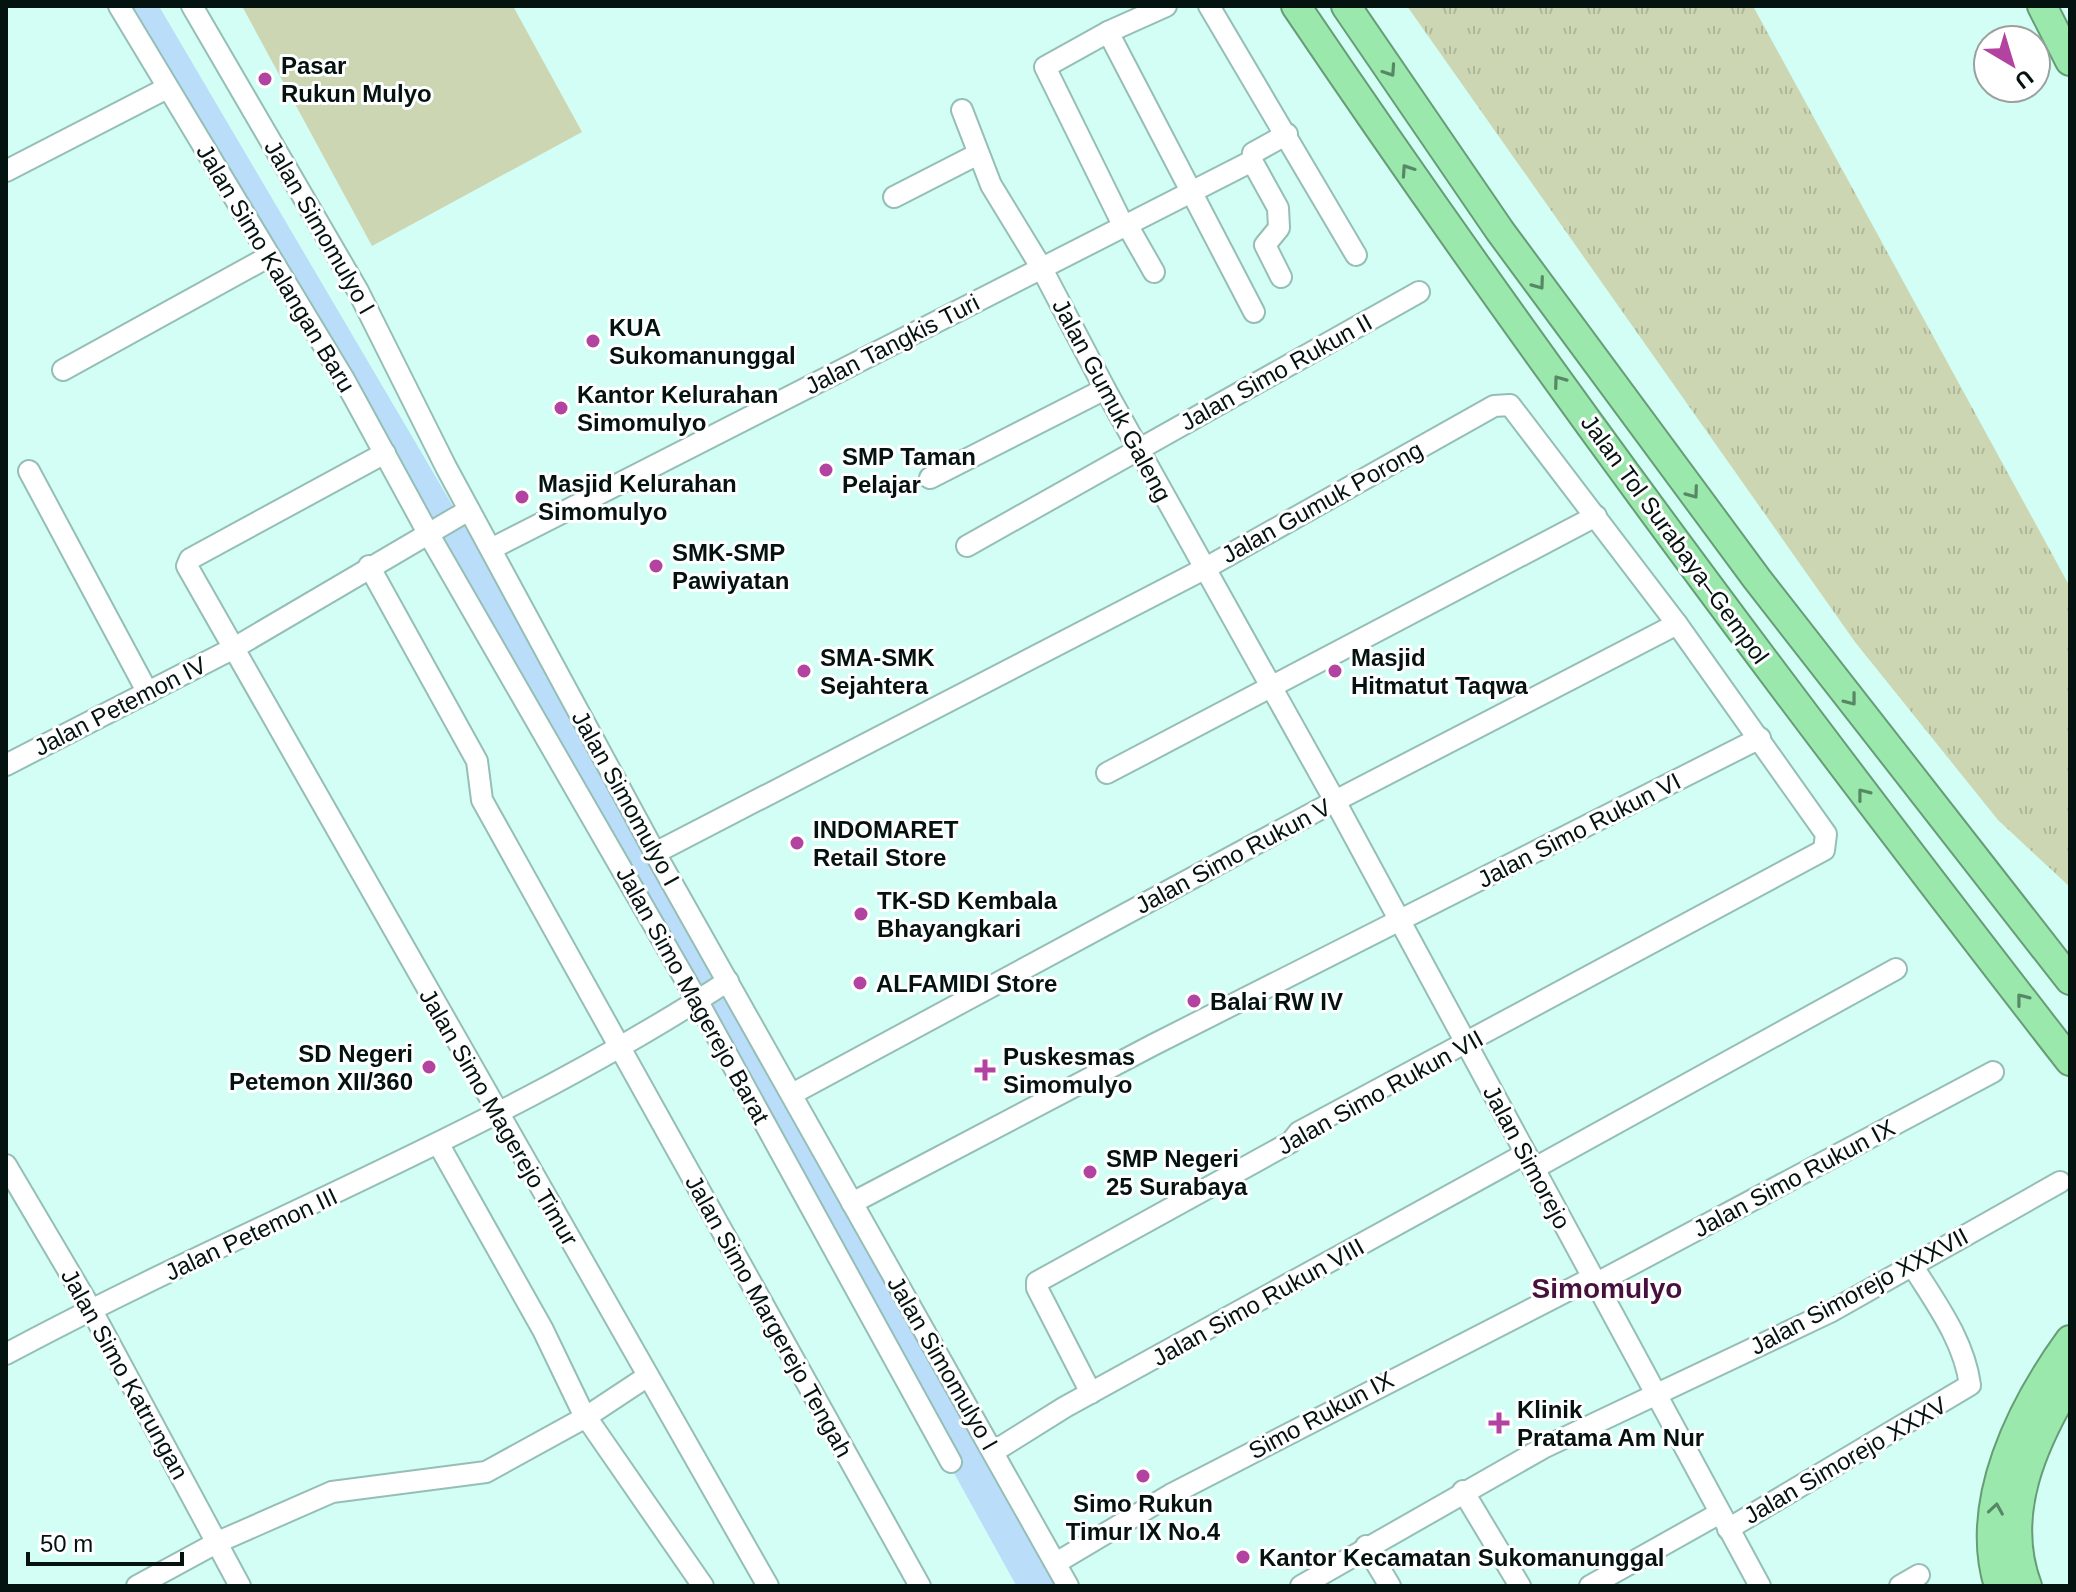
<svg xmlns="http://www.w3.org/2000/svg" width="2076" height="1592" viewBox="0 0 2076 1592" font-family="Helvetica,sans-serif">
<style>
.grass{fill:url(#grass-tufts)}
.park{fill:#ccd6b3}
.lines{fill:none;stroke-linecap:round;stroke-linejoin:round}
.river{stroke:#badefa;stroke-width:36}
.minor-casing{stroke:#95beb6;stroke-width:24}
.highway-casing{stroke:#669d76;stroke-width:32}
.minor{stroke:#fff;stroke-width:20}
.highway{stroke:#9be8ad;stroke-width:28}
.oneway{stroke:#578866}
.poi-dot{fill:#b243a0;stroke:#fff;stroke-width:3}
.labels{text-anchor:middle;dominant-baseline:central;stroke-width:6;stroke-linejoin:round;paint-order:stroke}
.poi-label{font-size:24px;font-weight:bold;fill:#041310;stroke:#fff;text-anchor:start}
.street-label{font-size:24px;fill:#041310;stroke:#fff}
.quarter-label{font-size:28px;font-weight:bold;fill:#47113e;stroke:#fff}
</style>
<defs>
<pattern id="grass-tufts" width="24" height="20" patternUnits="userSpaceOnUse" patternTransform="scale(2)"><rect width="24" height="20" fill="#ccd6b3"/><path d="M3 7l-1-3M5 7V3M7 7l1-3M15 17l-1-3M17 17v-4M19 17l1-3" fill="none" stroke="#aeb799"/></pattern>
</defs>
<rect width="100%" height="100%" fill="#d2fef5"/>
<path class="grass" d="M1407,6H1753L2070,587V887L1998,820L1855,642Z"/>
<path class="park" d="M242,6H513L582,132L372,246Z"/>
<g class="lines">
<path class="river" d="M138,6L559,722L1037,1586"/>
<defs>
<g id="minor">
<path d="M119,6L345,381L428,533L697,1000L951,1462"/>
<path d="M192,6L358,291L446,467L655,853L1068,1586"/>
<path d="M1209,6L1356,255"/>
<path d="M1108,32L1254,312"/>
<path d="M962,110L991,185L1041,267L1105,389L1335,801L1760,1586"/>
<path d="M1252,161L1278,208L1279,228L1265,245L1281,277"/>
<path d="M1252,161L1253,153L1287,134"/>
<path d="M6,171L167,88"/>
<path d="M894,197L978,154"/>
<path d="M1126,223L1154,272"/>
<path d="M1123,225L1045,67L1108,32L1166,6"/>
<path d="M63,370L268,257"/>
<path d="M385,453L190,559L187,566L768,1586"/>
<path d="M29,471L148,693"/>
<path d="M930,478L1105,389"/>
<path d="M967,546L1419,292"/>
<path d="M491,549L1252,161"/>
<path d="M369,566L477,761L482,800L920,1586"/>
<path d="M6,765L234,648L469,510"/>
<path d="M1107,773L1596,516"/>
<path d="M655,853L1204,569L1494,406L1510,405L1677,624L1826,834L1824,850L1299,1132L1291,1142L1037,1282V1288L1091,1393"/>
<path d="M792,1094L1335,801L1677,624"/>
<path d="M439,1145L543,1330L582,1411L703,1586"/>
<path d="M6,1165L91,1309L240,1586"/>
<path d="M1533,1169L1896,969"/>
<path d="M852,1203L1153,1045L1760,738"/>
<path d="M1595,1284L1993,1072"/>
<path d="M6,1354C245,1226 500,1130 728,981"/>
<path d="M993,1452L1065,1407L1525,1154"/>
<path d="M1463,1491L1520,1586"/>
<path d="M1728,1529L1970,1385C1964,1340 1935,1302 1912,1265"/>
<path d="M1366,1546L1390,1586"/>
<path d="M1056,1563L1170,1495L1592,1278"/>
<path d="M137,1586L218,1542L332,1492L486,1472L586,1417L648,1376"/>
<path d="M1301,1586L1543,1448L1830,1312L2060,1182"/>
<path d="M1590,1586L1720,1513"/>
<path d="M1900,1586L1919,1575"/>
</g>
<g id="highway">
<path d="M1296,6C1540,367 1802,716 2070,1061"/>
<path d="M1346,6L1500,231L1757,579L2070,980"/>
<path d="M2042,6L2070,61"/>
<path d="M1999,1586C1973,1503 2022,1406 2070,1340"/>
<path d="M2027,1586C2000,1514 2033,1442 2070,1381"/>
</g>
</defs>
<use href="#minor" class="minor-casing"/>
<use href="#highway" class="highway-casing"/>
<use href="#minor" class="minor"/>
<use href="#highway" class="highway"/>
</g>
<defs><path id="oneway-chevron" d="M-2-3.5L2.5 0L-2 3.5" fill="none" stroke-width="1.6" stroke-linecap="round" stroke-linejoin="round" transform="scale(2)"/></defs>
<g class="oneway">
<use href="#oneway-chevron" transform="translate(1390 71) rotate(56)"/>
<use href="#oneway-chevron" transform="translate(1407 170) rotate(-124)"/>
<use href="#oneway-chevron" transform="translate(1539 284) rotate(54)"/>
<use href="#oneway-chevron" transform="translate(1559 381) rotate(-126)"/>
<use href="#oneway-chevron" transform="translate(1693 493) rotate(54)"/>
<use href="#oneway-chevron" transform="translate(1851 700) rotate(52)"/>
<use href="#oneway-chevron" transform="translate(1863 794) rotate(-128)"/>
<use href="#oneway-chevron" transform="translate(2022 999) rotate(-128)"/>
<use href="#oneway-chevron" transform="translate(1996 1509) rotate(-81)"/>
</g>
<g class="poi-dot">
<circle cx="265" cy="79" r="8"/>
<circle cx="593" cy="341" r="8"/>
<circle cx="561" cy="408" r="8"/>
<circle cx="826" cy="470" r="8"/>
<circle cx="522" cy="497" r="8"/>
<circle cx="656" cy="566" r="8"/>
<circle cx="804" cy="671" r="8"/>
<circle cx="1335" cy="671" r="8"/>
<circle cx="797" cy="843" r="8"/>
<circle cx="861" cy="914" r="8"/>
<circle cx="860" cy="983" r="8"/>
<circle cx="1194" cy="1001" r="8"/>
<circle cx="429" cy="1067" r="8"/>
<path d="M981 1058h8v8h8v8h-8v8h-8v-8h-8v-8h8z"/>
<circle cx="1090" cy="1172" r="8"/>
<path d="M1495 1411h8v8h8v8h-8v8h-8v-8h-8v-8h8z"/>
<circle cx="1143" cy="1476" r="8"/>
<circle cx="1243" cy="1557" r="8"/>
</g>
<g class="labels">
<g class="poi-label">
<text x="281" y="65">Pasar<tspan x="281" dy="28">Rukun Mulyo</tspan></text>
<text x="609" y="327">KUA<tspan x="609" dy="28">Sukomanunggal</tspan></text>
<text x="577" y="394">Kantor Kelurahan<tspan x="577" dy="28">Simomulyo</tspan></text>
<text x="842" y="456">SMP Taman<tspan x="842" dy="28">Pelajar</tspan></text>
<text x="538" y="483">Masjid Kelurahan<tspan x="538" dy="28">Simomulyo</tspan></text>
<text x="672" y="552">SMK-SMP<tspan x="672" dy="28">Pawiyatan</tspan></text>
<text x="820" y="657">SMA-SMK<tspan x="820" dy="28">Sejahtera</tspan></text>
<text x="1351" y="657">Masjid<tspan x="1351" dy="28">Hitmatut Taqwa</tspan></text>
<text x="813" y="829">INDOMARET<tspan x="813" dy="28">Retail Store</tspan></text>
<text x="877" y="900">TK-SD Kembala<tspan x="877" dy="28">Bhayangkari</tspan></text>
<text x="876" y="983">ALFAMIDI Store</text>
<text x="1210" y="1001">Balai RW IV</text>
<text x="413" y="1053" text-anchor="end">SD Negeri<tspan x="413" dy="28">Petemon XII/360</tspan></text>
<text x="1003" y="1056">Puskesmas<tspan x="1003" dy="28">Simomulyo</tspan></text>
<text x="1106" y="1158">SMP Negeri<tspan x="1106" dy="28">25 Surabaya</tspan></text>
<text x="1517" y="1409">Klinik<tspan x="1517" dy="28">Pratama Am Nur</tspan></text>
<text x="1143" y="1503" text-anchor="middle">Simo Rukun<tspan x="1143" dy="28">Timur IX No.4</tspan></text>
<text x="1259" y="1557">Kantor Kecamatan Sukomanunggal</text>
</g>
<g class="street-label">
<text transform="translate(320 227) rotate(60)">Jalan Simomulyo I</text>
<text transform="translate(276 268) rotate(59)">Jalan Simo Kalangan Baru</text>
<text transform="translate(892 344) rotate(-27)">Jalan Tangkis Turi</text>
<text transform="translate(1276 372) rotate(-29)">Jalan Simo Rukun II</text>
<text transform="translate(1112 400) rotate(62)">Jalan Gumuk Galeng</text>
<text transform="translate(1322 502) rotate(-29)">Jalan Gumuk Porong</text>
<text transform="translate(1675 539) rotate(54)">Jalan Tol Surabaya–Gempol</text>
<text transform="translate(120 706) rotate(-27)">Jalan Petemon IV</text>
<text transform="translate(626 798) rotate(61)">Jalan Simomulyo I</text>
<text transform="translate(1579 830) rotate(-27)">Jalan Simo Rukun VI</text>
<text transform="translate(1233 856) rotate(-28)">Jalan Simo Rukun V</text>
<text transform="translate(693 995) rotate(61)">Jalan Simo Magerejo Barat</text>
<text transform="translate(1380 1092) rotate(-29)">Jalan Simo Rukun VII</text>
<text transform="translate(499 1117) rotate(60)">Jalan Simo Magerejo Timur</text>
<text transform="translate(1527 1157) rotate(62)">Jalan Simorejo</text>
<text transform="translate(1794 1178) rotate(-28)">Jalan Simo Rukun IX</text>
<text transform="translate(251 1234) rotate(-25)">Jalan Petemon III</text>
<text transform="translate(1859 1291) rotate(-28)">Jalan Simorejo XXXVII</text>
<text transform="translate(1258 1302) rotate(-29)">Jalan Simo Rukun VIII</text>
<text transform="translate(769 1316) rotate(61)">Jalan Simo Margerejo Tengah</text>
<text transform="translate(943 1363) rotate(60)">Jalan Simomulyo I</text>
<text transform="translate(125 1374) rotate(61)">Jalan Simo Katrungan</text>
<text transform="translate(1321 1415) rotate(-28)">Simo Rukun IX</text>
<text transform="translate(1845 1460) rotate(-30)">Jalan Simorejo XXXV</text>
</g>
<g class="quarter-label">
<text x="1607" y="1288">Simomulyo</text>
</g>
</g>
<rect width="2076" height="1592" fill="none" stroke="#041310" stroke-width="16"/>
<g transform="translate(2012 64) rotate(142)"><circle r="38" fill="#ffffff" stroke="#9ba19f" stroke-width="2"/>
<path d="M0-6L14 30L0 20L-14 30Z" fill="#b243a0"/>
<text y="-12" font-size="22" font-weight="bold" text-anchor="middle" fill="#041310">U</text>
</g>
<path d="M28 1552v12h154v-12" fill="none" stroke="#041310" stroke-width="4"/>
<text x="40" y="1552" font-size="24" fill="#041310" stroke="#ffffff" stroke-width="6" paint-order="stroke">50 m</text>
</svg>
